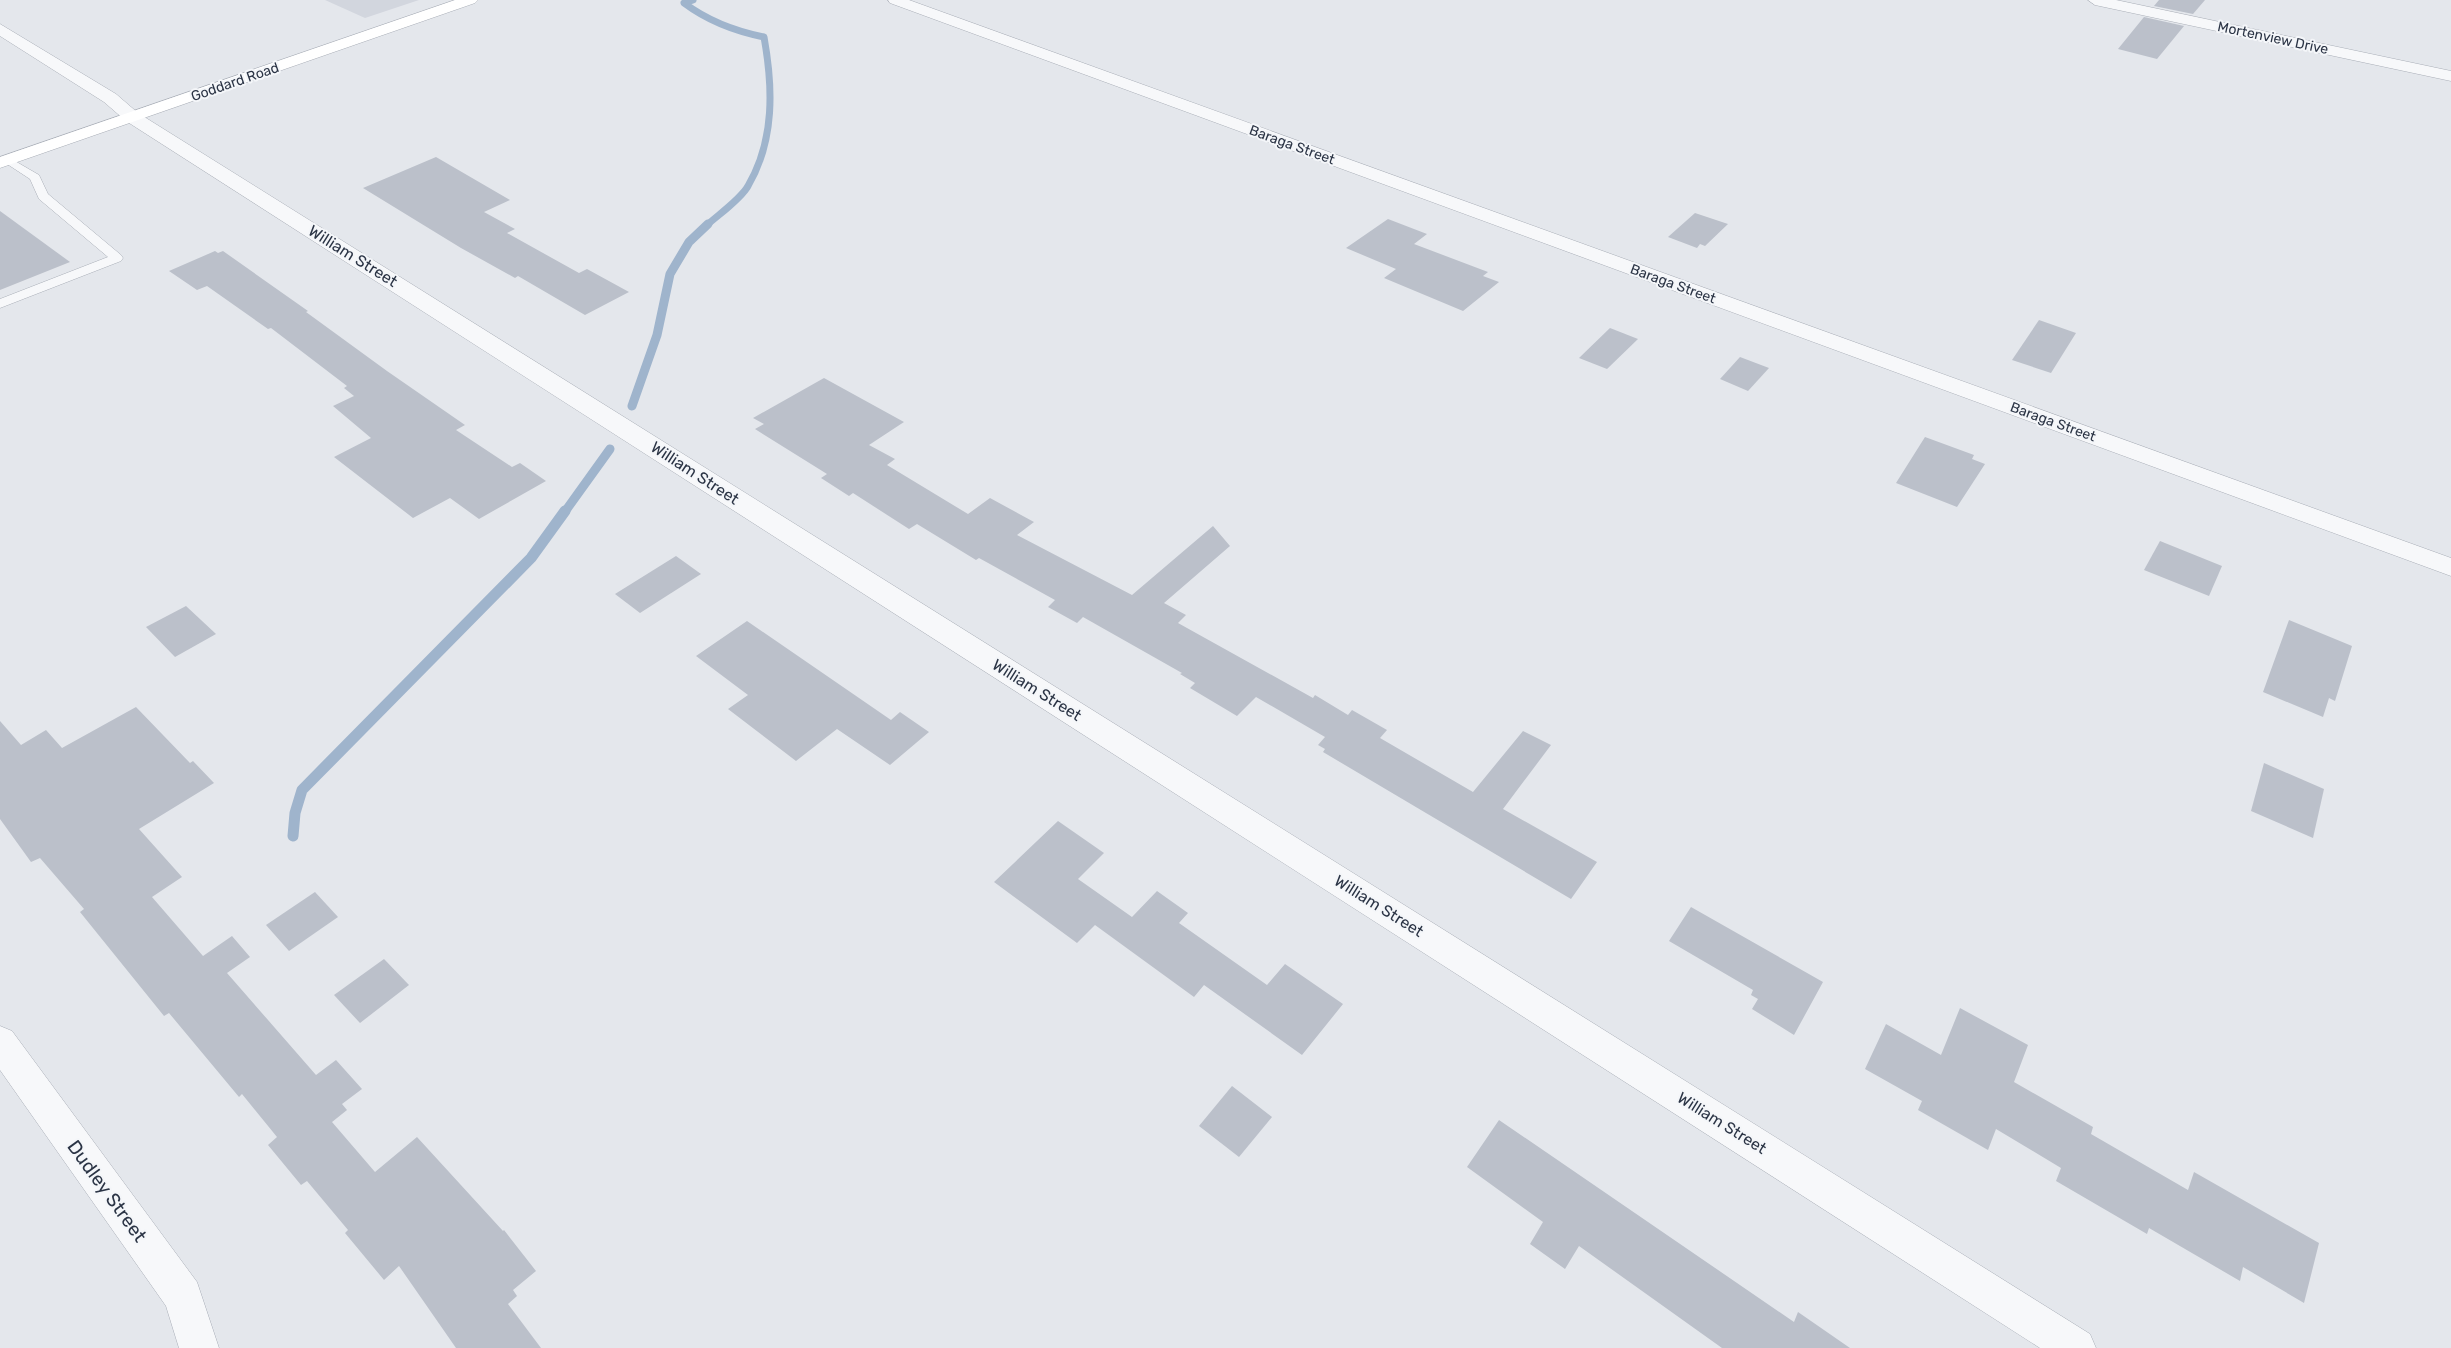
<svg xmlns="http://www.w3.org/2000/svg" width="2451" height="1348" viewBox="0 0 2451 1348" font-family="Rubik,sans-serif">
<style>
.built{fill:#d2d6de}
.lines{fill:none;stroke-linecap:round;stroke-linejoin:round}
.stream-far2{stroke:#9fb4cc;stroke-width:7}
.stream-far1{stroke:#9fb4cc;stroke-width:9}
.stream{stroke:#9fb4cc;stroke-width:11}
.building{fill:#bbc0ca}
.service-casing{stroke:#a9aeb7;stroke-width:1}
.minor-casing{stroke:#a9aeb7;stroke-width:1}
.secondary-casing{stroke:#a9aeb7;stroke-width:1}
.service{fill:#f7f8fa;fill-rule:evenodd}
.minor{fill:#f7f8fa;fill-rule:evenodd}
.secondary{fill:#fff;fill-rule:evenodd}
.labels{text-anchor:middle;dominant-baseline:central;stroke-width:4;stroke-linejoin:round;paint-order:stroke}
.far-street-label{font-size:14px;fill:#2b3445;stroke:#f4f6f9}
.street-label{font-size:16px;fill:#2b3445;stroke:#f4f6f9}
.near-street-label{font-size:19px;fill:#2b3445;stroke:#f4f6f9}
</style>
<rect width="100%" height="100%" fill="#e4e7ec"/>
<path class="built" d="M325,0H419L365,18Z"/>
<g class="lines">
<path class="stream-far2" d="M693,0L684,3C708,21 734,31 764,37C773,87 775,140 748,186C741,199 718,215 707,225"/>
<g class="stream-far1">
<path d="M632,406L657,335L670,274L689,242L708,224"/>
<path d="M564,513L610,449"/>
</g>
<path class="stream" d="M293,836L295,813L302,790L531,558L565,511"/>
</g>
<g class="building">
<path d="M2159,0H2205L2193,14L2154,6Z"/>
<path d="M2144,17L2184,26L2157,59L2118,49Z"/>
<path d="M436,157L510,200L484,212L515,229L507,233L579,273L587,269L629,292L585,315L518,276L515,278L461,248L363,188Z"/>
<path d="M0,211L70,262L0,290Z"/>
<path d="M1695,213L1728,224L1705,246L1700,244L1697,248L1668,237Z"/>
<path d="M1388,219L1427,234L1414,244L1488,272L1483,276L1499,282L1463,311L1384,278L1396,269L1346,248Z"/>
<path d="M215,251L218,253L223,251L308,311L306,312L387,371L465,425L456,430L512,467L520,463L546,481L479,519L450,498L413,518L334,457L371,438L333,406L354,396L344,388L347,386L271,328L268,329L207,286L197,290L169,271Z"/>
<path d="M2039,320L2076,333L2051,373L2012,360Z"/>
<path d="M1610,328L1638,339L1607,369L1579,358Z"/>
<path d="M1740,357L1769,368L1748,391L1720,379Z"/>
<path d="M824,378L904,422L869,445L895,459L887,465L968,514L990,498L1034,522L1017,535L1132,595L1213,526L1230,546L1164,603L1186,615L1178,623L1313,698L1315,695L1348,715L1352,710L1387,730L1380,738L1473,792L1523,731L1551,745L1503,809L1597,862L1571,899L1323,752L1325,749L1318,745L1325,737L1256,697L1237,716L1190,688L1195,683L1180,674L1182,673L1083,617L1077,623L1048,607L1055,600L979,558L976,560L917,524L909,529L853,493L849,496L821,478L827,474L755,429L764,424L753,418Z"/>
<path d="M1925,437L1974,455L1972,459L1985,464L1957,507L1896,483Z"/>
<path d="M2160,541L2222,566L2209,596L2144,570Z"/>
<path d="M676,556L701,574L640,613L615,594Z"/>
<path d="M186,606L216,634L175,657L146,627Z"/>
<path d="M2289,620L2352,646L2335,701L2329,698L2323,717L2263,692Z"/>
<path d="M747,621L891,720L900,712L929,732L890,765L837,729L796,761L728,709L748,695L696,656Z"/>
<path d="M136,707L190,763L193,761L214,783L139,829L182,877L152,897L203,956L232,936L250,957L227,973L316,1075L336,1060L362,1089L342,1104L347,1110L332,1122L375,1172L417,1137L503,1231L504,1230L536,1271L513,1290L517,1296L508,1304L541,1348H456L399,1266L384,1280L345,1233L348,1230L307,1181L301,1185L268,1145L277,1137L242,1094L239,1097L169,1013L164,1016L80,912L84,909L40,858L31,862L0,819V721L21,745L46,730L62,748Z"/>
<path d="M2264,763L2324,789L2313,838L2251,811Z"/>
<path d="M1058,821L1104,853L1078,879L1132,917L1157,891L1188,913L1179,923L1267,985L1285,964L1343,1004L1302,1055L1204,985L1194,997L1095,925L1077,943L994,882Z"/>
<path d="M315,892L338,917L289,951L266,925Z"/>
<path d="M1691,907L1823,982L1794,1035L1752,1009L1758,999L1751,995L1753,990L1669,941Z"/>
<path d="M384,959L409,985L360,1023L334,995Z"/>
<path d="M1960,1008L2028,1045L2014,1082L2093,1127L2091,1134L2188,1190L2194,1172L2319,1243L2304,1303L2243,1267L2240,1281L2149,1228L2147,1234L2056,1181L2061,1168L1996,1129L1988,1150L1918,1110L1922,1101L1865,1069L1886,1024L1941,1055Z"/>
<path d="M1232,1086L1272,1117L1239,1157L1199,1126Z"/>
<path d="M1499,1120L1794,1322L1798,1312L1850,1348H1722L1579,1246L1565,1269L1530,1244L1543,1222L1467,1167Z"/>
</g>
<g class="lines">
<defs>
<path id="service" d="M8,157L39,175L48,194L121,255L123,258L121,261L0,308V299L108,257L39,199L30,179L4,162L2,160Z"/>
<g id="minor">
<path d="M888,0H909L2451,558V576L890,3Z"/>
<path d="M2088,0H2116L2451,71V81L2095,5Z"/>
<path d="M0,24L116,94L138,113L2090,1334L2096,1348H2040L126,121L104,102L0,36Z"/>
<path d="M0,1026L12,1031L197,1282L219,1348H179L166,1306L0,1070Z"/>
</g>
<path id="secondary" d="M455,0H478L475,3L0,168V157Z"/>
</defs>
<use href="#service" class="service-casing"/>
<use href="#minor" class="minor-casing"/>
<use href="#secondary" class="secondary-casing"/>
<use href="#service" class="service"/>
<use href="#minor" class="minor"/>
<use href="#secondary" class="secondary"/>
</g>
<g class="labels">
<g class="far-street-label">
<text transform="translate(2273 38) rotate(12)">Mortenview Drive</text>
<text transform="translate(235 82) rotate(-19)">Goddard Road</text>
<text transform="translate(1292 145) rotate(20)">Baraga Street</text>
<text transform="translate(1673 284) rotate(20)">Baraga Street</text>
<text transform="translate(2053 422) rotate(20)">Baraga Street</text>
</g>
<g class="street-label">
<text transform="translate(353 256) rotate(32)">William Street</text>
<text transform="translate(695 473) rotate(33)">William Street</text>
<text transform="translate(1037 690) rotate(32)">William Street</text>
<text transform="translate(1379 906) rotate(32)">William Street</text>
<text transform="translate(1722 1123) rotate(32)">William Street</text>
</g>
<g class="near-street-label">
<text transform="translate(107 1191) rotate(54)">Dudley Street</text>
</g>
</g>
</svg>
